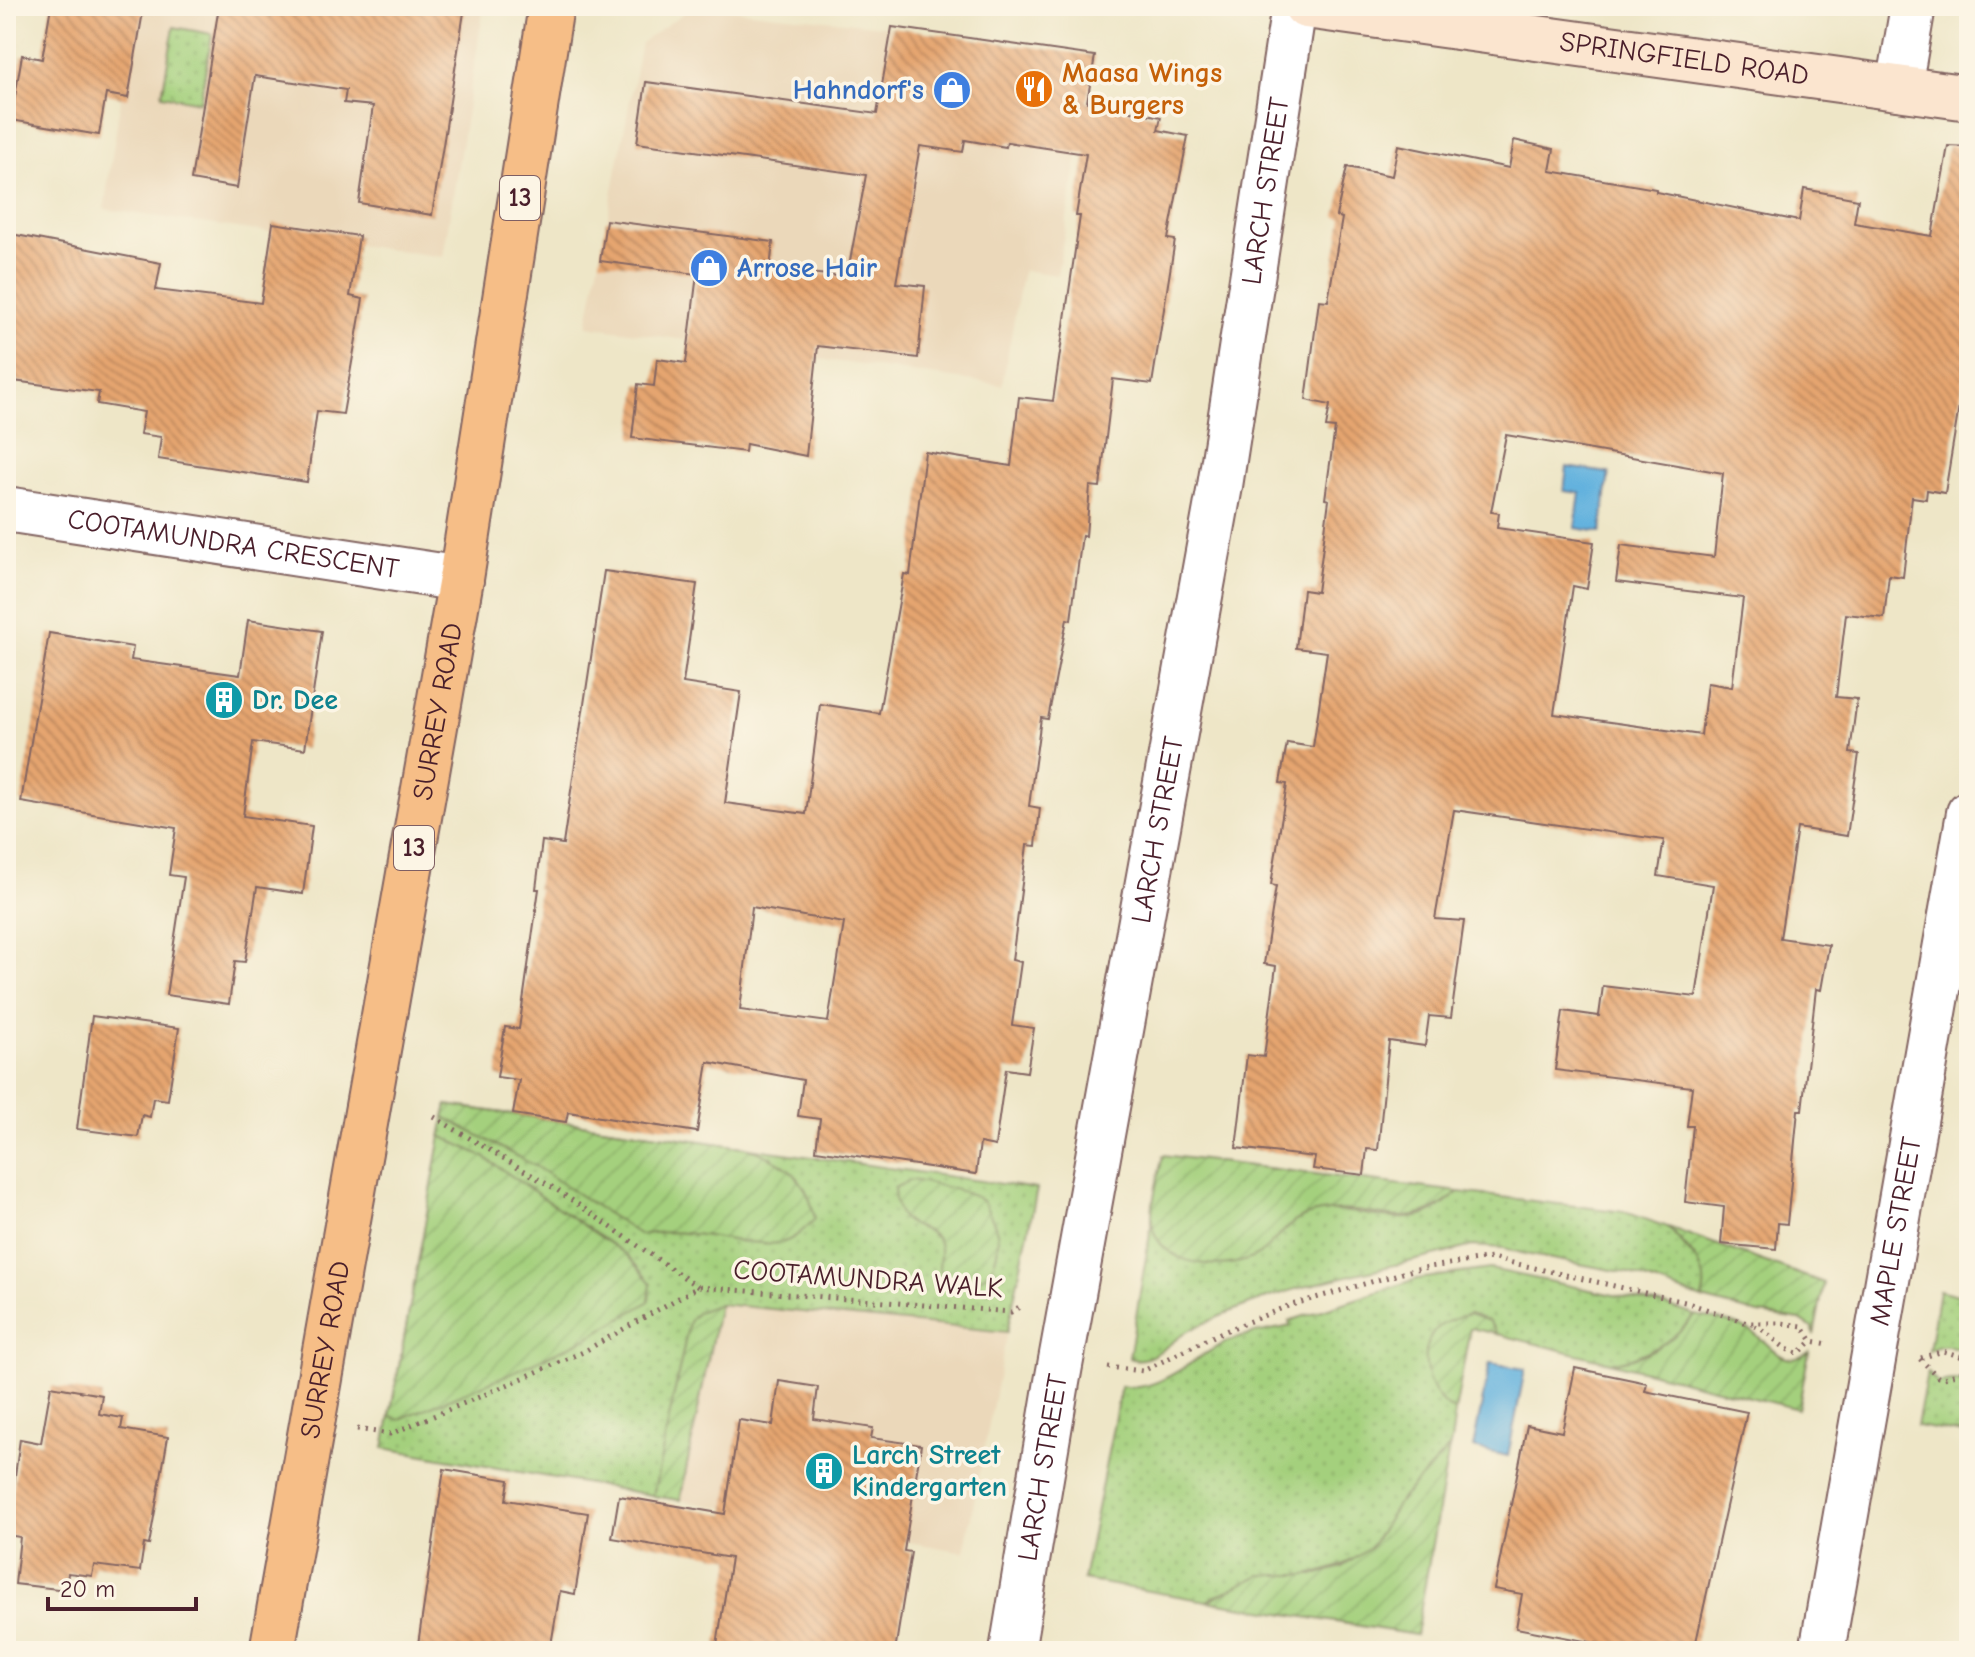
<svg xmlns="http://www.w3.org/2000/svg" width="1975" height="1657" viewBox="0 0 1975 1657" font-family="'Comic Neue',sans-serif">
<style>
.built{fill:#ebd8ba}
.grass{fill:url(#grass-dots);stroke:#777854;stroke-width:2}
.garden{fill:url(#garden-furrows);stroke:#777854;stroke-width:2}
.water{fill:#64b2de;stroke:#576884;stroke-width:2}
.building{fill:url(#building-back-hatch);fill-rule:evenodd}
.lines{fill:none;stroke-linecap:round;stroke-linejoin:round}
.minor-casing{stroke:#836562;stroke-width:48}
.secondary-casing{stroke:#836562;stroke-width:48}
.primary-casing{stroke:#836562;stroke-width:48}
.path{stroke:#836562;stroke-width:5;stroke-dasharray:2 6;stroke-linecap:butt}
.minor{stroke:#fff;stroke-width:44}
.secondary{stroke:#fbe5cf;stroke-width:44}
.primary{stroke:#f6be87;stroke-width:44}
.labels{text-anchor:middle;dominant-baseline:central;stroke-width:7;stroke-linejoin:round;paint-order:stroke}
.shield{fill:#fcf5e5;stroke:#7f5f63;stroke-width:2}
.shield-label{font-size:26px;font-weight:bold;fill:#4a1f2b}
.street-label{font-size:28px;fill:#4a1f2b;stroke:#fcf5e5}
.food-label{font-size:28px;font-weight:bold;fill:#c56008;stroke:#fcf5e5;text-anchor:start}
.shop-label{font-size:28px;font-weight:bold;fill:#366cbe;stroke:#fcf5e5;text-anchor:end}
.culture-label{font-size:28px;font-weight:bold;fill:#0d838f;stroke:#fcf5e5;text-anchor:start}
</style>
<defs>
<pattern id="grass-dots" width="8" height="8" patternUnits="userSpaceOnUse" patternTransform="scale(2)"><rect width="8" height="8" fill="#a4d07d"/><path d="M2 2h.1M6 6h.1" fill="none" stroke="#8fb26c" stroke-width="1.8" stroke-linecap="round"/></pattern>
<pattern id="garden-furrows" width="10" height="10" patternUnits="userSpaceOnUse" patternTransform="scale(2)"><rect width="10" height="10" fill="#a4d07d"/><path d="M-1 1l2-2M0 10L10 0M9 11l2-2" fill="none" stroke="#8fb26c"/></pattern>
<pattern id="building-back-hatch" width="6" height="6" patternUnits="userSpaceOnUse" patternTransform="scale(2)"><rect width="6" height="6" fill="#e5a570"/><path d="M-1 5l2 2M0 0l6 6M5-1l2 2" fill="none" stroke="#bc865c"/></pattern>
</defs>
<rect width="100%" height="100%" fill="#fcf5e5"/>
<filter id="ink" filterUnits="userSpaceOnUse"><feTurbulence type="fractalNoise" baseFrequency=".0125" numOctaves="2"/><feDisplacementMap in="SourceGraphic" scale="16" xChannelSelector="R" yChannelSelector="G"/><feConvolveMatrix kernelMatrix="1 2 1 2 8 2 1 2 1" color-interpolation-filters="sRGB"/></filter>
<filter id="wash" filterUnits="userSpaceOnUse"><feTurbulence type="fractalNoise" baseFrequency=".006" numOctaves="4" result="noise"/><feDisplacementMap in="SourceGraphic" scale="32" xChannelSelector="R" yChannelSelector="G"/><feGaussianBlur stdDeviation="1.8" result="paint"/><feColorMatrix in="noise" values="0 0 0 0 0 0 0 0 0 0 0 0 0 0 0 0 0 1.4 0 .05"/><feComposite in="paint" operator="in"/></filter>
<g filter="url(#wash)">
<rect width="100%" height="100%" fill="#eee6c7"/>
<g class="built">
<path d="M135,6H484L443,257L104,209Z"/>
<path d="M694,6L892,27L1095,56L1057,275L1023,270L1002,385L587,326L641,43Z"/>
<path d="M719,1304L1007,1332L964,1552L680,1500Z"/>
</g>
<g class="grass">
<path d="M174,27L212,34L200,102L162,95Z"/>
<path d="M447,1105L1037,1189L1007,1332L719,1304L680,1500L384,1448Z"/>
<path d="M1459,1192L1625,1212L1668,1227L1704,1269L1706,1281L1702,1299L1628,1273L1525,1254L1504,1248L1472,1246C1387,1270 1296,1281 1216,1318C1207,1322 1197,1326 1188,1331C1171,1341 1150,1366 1129,1358L1152,1222L1160,1240L1262,1252C1273,1240 1283,1226 1299,1218C1336,1199 1378,1224 1417,1217C1433,1214 1447,1202 1459,1192Z"/>
<path d="M1490,1269L1666,1306L1695,1315L1681,1331L1665,1344L1625,1361L1609,1362L1497,1334L1489,1321L1469,1314L1429,1381L1440,1400L1455,1412C1453,1423 1453,1439 1449,1449C1439,1468 1417,1483 1402,1498C1389,1513 1384,1536 1368,1549C1322,1588 1257,1570 1207,1601L1083,1580L1121,1386C1159,1395 1195,1355 1229,1341C1248,1332 1270,1331 1290,1326L1289,1321L1417,1279Z"/>
<path d="M1939,1290L1969,1298V1353C1954,1346 1943,1342 1929,1351Z"/>
<path d="M1927,1372L1938,1383L1969,1379V1435L1917,1426Z"/>
</g>
<g class="garden">
<path d="M447,1105L750,1148C788,1165 807,1176 815,1219C804,1229 794,1241 779,1243C769,1245 757,1242 747,1242C711,1238 676,1227 640,1235L535,1166L444,1117Z"/>
<path d="M441,1136L481,1155L627,1255L651,1283L649,1301L642,1306L587,1338L502,1377L400,1419L390,1416Z"/>
<path d="M1163,1155L1459,1192C1402,1240 1380,1202 1321,1212C1289,1217 1284,1234 1262,1252C1233,1275 1154,1268 1152,1221C1151,1200 1159,1175 1163,1155Z"/>
<path d="M911,1180C927,1183 970,1190 982,1201C986,1204 988,1212 991,1217C1015,1259 972,1308 939,1269C939,1262 942,1250 939,1243C928,1218 896,1240 894,1188Z"/>
<path d="M1668,1227L1824,1283L1814,1335L1812,1328L1800,1320L1759,1314L1702,1299C1712,1268 1688,1249 1668,1227Z"/>
<path d="M719,1304L680,1500L653,1496L689,1322L697,1312Z"/>
<path d="M1469,1314L1489,1321L1497,1334L1470,1328L1455,1412C1450,1408 1444,1405 1440,1400C1424,1381 1418,1343 1440,1326C1448,1320 1460,1317 1469,1314Z"/>
<path d="M1695,1315C1712,1319 1735,1322 1750,1331C1772,1342 1781,1372 1809,1352L1798,1409L1609,1362C1644,1360 1673,1341 1695,1315Z"/>
<path d="M1449,1448L1416,1635L1207,1601L1260,1575H1315L1342,1567L1371,1547L1399,1501Z"/>
</g>
<g class="water">
<path d="M1567,467L1609,473L1601,532L1575,528L1580,493L1564,491Z"/>
<path d="M1490,1363L1525,1369L1508,1456L1473,1448Z"/>
</g>
<g id="blocks">
<g class="building">
<path d="M51,6H144L128,98L106,94L99,135L11,120L22,55L42,59Z"/>
<path d="M219,6H465L432,215L359,203L373,106L344,103L346,90L255,76L237,188L191,180Z"/>
<path d="M892,27L1095,56L1087,102L1161,117L1158,130L1188,136L1168,239L1175,240L1152,384L1113,379L1100,487L1090,486L1086,536L1082,535L1071,620L1067,619L1048,719L1041,718L1029,806L1040,808L1036,846L1027,845L1012,960L1021,962L1012,1025L1034,1028L1027,1072L1006,1069L995,1146L980,1143L976,1174L816,1150L820,1119L798,1116L803,1080L708,1062L697,1132L568,1112L566,1122L513,1114L519,1080L497,1077L505,1027L519,1029L539,889H536L542,841L563,844L604,571L697,584L683,683L741,692L725,803L806,814L820,704L879,713L904,574L910,575L925,452L1011,466L1019,397L1053,401L1080,216H1076L1086,154L1007,142L1006,147L965,140L963,152L920,146L896,283L925,286L918,358L818,346L806,456L746,444L745,452L632,438L638,384L654,386L657,359L686,363L697,274L600,261L606,220L773,242L770,269L847,277L866,175L637,143L646,82L877,114ZM752,907L844,923L828,1022L740,1010Z"/>
<path d="M1514,140L1554,149L1550,171L1656,189V192L1799,221L1804,189L1858,199L1854,223L1932,236L1948,146L1969,147V345L1945,493L1927,490L1926,499L1912,497L1903,577L1889,575L1884,618L1846,614L1836,697L1857,699L1850,753L1859,754L1847,836L1797,828L1780,938L1829,945L1821,990L1816,989L1802,1110H1798L1787,1224L1778,1223L1776,1249L1721,1244L1724,1207L1685,1202L1693,1126H1687L1692,1087L1555,1070L1563,1011L1599,1016L1603,986L1696,997L1713,885L1658,876L1664,840L1454,810L1435,919L1464,921L1451,1018L1429,1016L1425,1046L1389,1041L1378,1150L1367,1149L1364,1175L1313,1169L1315,1157L1236,1148L1247,1055L1264,1057L1276,966L1264,964L1276,886L1271,885L1287,784L1280,783L1287,743L1313,747L1327,652L1296,648L1303,590L1317,592L1329,500L1325,499L1335,428L1326,427L1330,405L1306,400L1319,300L1328,301L1342,218L1336,216L1347,167L1392,176L1398,145L1509,168ZM1506,435L1723,473L1714,557L1621,545L1616,582L1743,598L1732,687L1707,683L1701,735L1554,714L1573,586L1587,589L1594,542L1497,528L1499,513L1491,512Z"/>
<path d="M273,223L359,236L350,296L363,299L343,414L317,411L307,482L158,459L161,437L140,434L144,412L97,404L99,392L6,380V233L161,263L156,290L261,303Z"/>
<path d="M248,620L322,631L305,749L253,742L243,816L312,826L303,894L257,887L245,962L235,961L229,1004L166,995L184,877L169,875L176,828L21,802L49,633L133,647L131,660L240,675Z"/>
<path d="M92,1016L179,1028L168,1100L153,1098L150,1117L142,1115L138,1137L77,1129Z"/>
<path d="M1575,1368L1647,1383L1645,1391L1747,1412L1694,1651H1610L1611,1646L1516,1628L1522,1594L1494,1589L1527,1425L1562,1432Z"/>
<path d="M779,1381L818,1387L814,1419L873,1428L871,1438L921,1445L904,1551L911,1552L895,1651H716L731,1558L612,1538L619,1496L725,1514L739,1420L773,1425Z"/>
<path d="M51,1386L102,1395L99,1414L123,1418L121,1429L168,1437L149,1545L144,1544L140,1571L94,1565L92,1576L68,1573L66,1590L15,1584L20,1537L7,1535L20,1439L41,1443Z"/>
<path d="M444,1469L509,1480L506,1500L588,1513L575,1594L560,1591L550,1651H417Z"/>
</g>
</g>
</g>
<g filter="url(#ink)">
<use href="#blocks" fill-opacity="0" stroke="#836562" stroke-width="2"/>
<g class="lines">
<defs>
<g id="minor">
<path d="M1899,88L1913,6"/>
<path id="s1" d="M6,509L461,579"/>
<path id="s2" d="M1012,1651L1057,1382L1220,486L1294,6"/>
<path id="s3" d="M1822,1651L1969,813"/>
</g>
<g id="secondary">
<path id="s4" d="M1306,6L1969,98"/>
</g>
<g id="primary">
<path id="s5" d="M272,1651L461,579L551,6"/>
</g>
</defs>
<use href="#minor" class="minor-casing"/>
<use href="#secondary" class="secondary-casing"/>
<use href="#primary" class="primary-casing"/>
<g class="path">
<path d="M434,1117L557,1190L698,1287"/>
<path d="M1755,1326C1772,1333 1781,1351 1799,1353L1812,1341"/>
<path d="M1921,1358L1943,1351L1969,1359"/>
<path d="M1920,1359L1938,1377L1944,1378L1969,1370"/>
<path d="M1108,1367L1143,1371L1220,1333L1288,1306L1416,1269L1491,1258L1685,1302L1747,1323H1782L1802,1326L1812,1341L1828,1344"/>
<path d="M357,1429L390,1434L479,1397L583,1352L698,1287L1011,1312L1021,1306"/>
</g>
<use href="#minor" class="minor"/>
<use href="#secondary" class="secondary"/>
<use href="#primary" class="primary"/>
</g>
</g>
<defs>
<symbol id="restaurant-disc" viewBox="-11 -11 22 22"><circle r="9.5" fill="#e8710a" stroke="#fcf5e5"/><path d="M-5-6h1v4h1v-4h1v4h1v-4h1v5L-1.5 .5V6h-2V.5L-5-1ZM5-6V6H3V1.5H1.5Q1.5-4 5-6Z" fill="#fff"/></symbol>
<symbol id="shop-disc" viewBox="-11 -11 22 22"><circle r="9.5" fill="#3f7fe0" stroke="#fcf5e5"/><path d="M-5-2.5h2.3a2.7 3.5 0 0 1 5.4 0H5L5.5 6h-11ZM-1.5-2.5h3a1.5 2.3 0 0 0-3 0Z" fill="#fff"/></symbol>
<symbol id="building-disc" viewBox="-11 -11 22 22"><circle r="9.5" fill="#0f9aa8" stroke="#fcf5e5"/><path d="M-4-6H4V6H1V3H-1V6H-4ZM-2.5-4.3h1.7v1.8h-1.7ZM.8-4.3h1.7v1.8H.8ZM-2.5-1h1.7V.8h-1.7ZM.8-1h1.7V.8H.8Z" fill="#fff"/></symbol>
</defs>
<g fill-rule="evenodd">
<use href="#restaurant-disc" x="1012" y="67" width="44" height="44"/>
<use href="#shop-disc" x="930" y="68" width="44" height="44"/>
<use href="#shop-disc" x="687" y="246" width="44" height="44"/>
<use href="#building-disc" x="202" y="678" width="44" height="44"/>
<use href="#building-disc" x="802" y="1449" width="44" height="44"/>
</g>
<g class="labels">
<g class="shield">
<rect x="500" y="176" width="40" height="44" rx="6"/>
<rect x="394" y="826" width="40" height="44" rx="6"/>
</g>
<g class="shield-label">
<text x="520" y="198">13</text>
<text x="414" y="848">13</text>
</g>
<g class="street-label">
<text stroke="none"><textPath href="#s4" startOffset="382">SPRINGFIELD ROAD</textPath></text>
<text stroke="none"><textPath href="#s2" startOffset="1482">LARCH STREET</textPath></text>
<text stroke="none"><textPath href="#s1" startOffset="230">COOTAMUNDRA CRESCENT</textPath></text>
<text stroke="none"><textPath href="#s5" startOffset="954">SURREY ROAD</textPath></text>
<text stroke="none"><textPath href="#s2" startOffset="834">LARCH STREET</textPath></text>
<text stroke="none"><textPath href="#s3" startOffset="426">MAPLE STREET</textPath></text>
<text transform="translate(868 1279) rotate(4)">COOTAMUNDRA WALK</text>
<text stroke="none"><textPath href="#s5" startOffset="306">SURREY ROAD</textPath></text>
<text stroke="none"><textPath href="#s2" startOffset="186">LARCH STREET</textPath></text>
</g>
<g class="food-label">
<text x="1062" y="73">Maasa Wings<tspan x="1062" dy="32">&amp; Burgers</tspan></text>
</g>
<g class="shop-label">
<text x="924" y="90">Hahndorf's</text>
<text x="737" y="268" text-anchor="start">Arrose Hair</text>
</g>
<g class="culture-label">
<text x="252" y="700">Dr. Dee</text>
<text x="852" y="1455">Larch Street<tspan x="852" dy="32">Kindergarten</tspan></text>
</g>
</g>
<rect width="1975" height="1657" fill="none" stroke="#fcf5e5" stroke-width="32"/>
<path d="M48 1597v12h148v-12" fill="none" stroke="#4a1f2b" stroke-width="4"/>
<text x="60" y="1597" font-size="24" fill="#4a1f2b" stroke="#fcf5e5" stroke-width="6" paint-order="stroke">20 m</text>
</svg>
